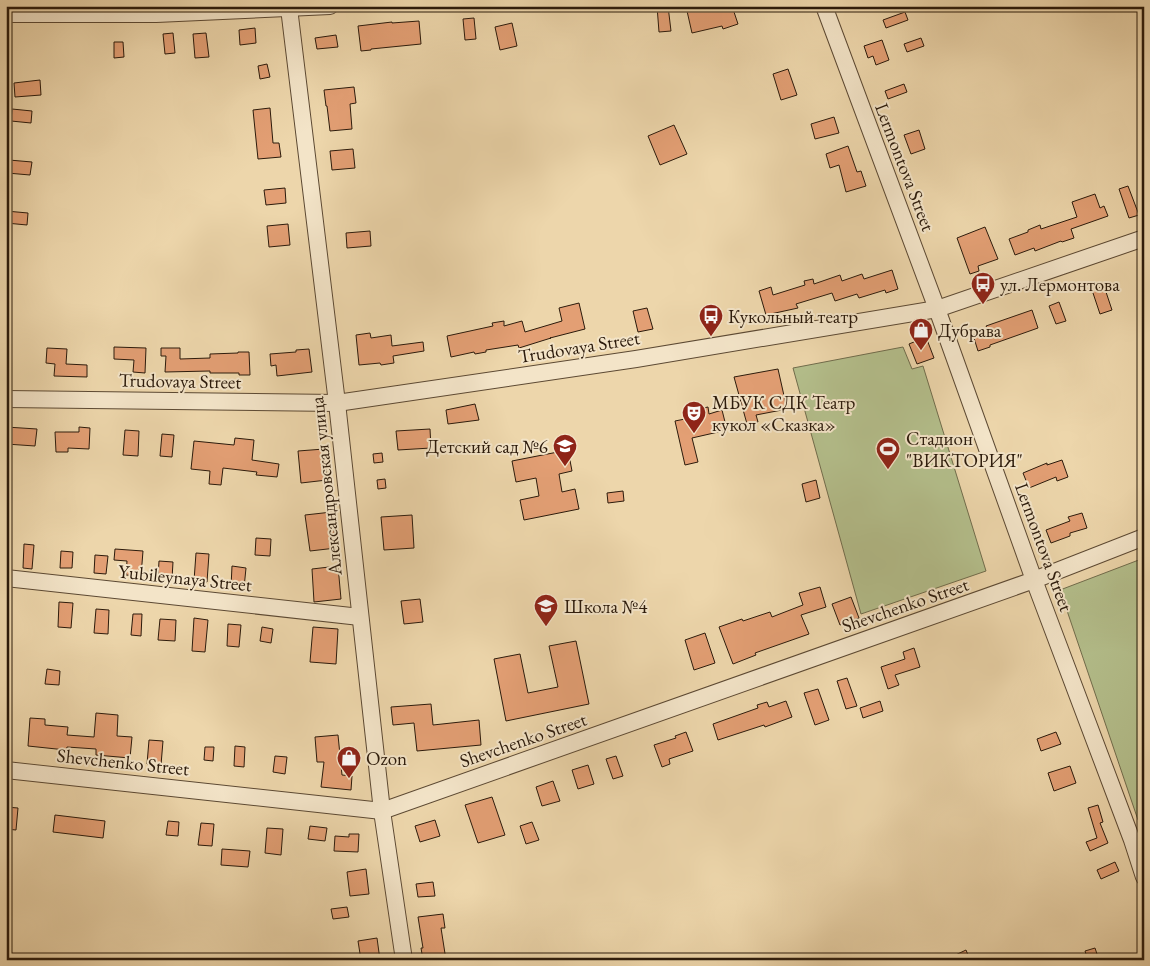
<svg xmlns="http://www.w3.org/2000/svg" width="1150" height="966" viewBox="0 0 1150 966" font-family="'EB Garamond',serif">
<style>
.green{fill:#b4bf8c;stroke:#706c4c}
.building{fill:#e39f74;stroke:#2b1a0b}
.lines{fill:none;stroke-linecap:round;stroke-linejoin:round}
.minor-casing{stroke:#5c4933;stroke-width:18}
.minor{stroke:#f3e4c8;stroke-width:16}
.labels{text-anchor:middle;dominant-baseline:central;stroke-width:4;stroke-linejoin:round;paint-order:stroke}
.street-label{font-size:19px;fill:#2b1a0b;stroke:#f3e4c8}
.poi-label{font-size:19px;fill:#2b1a0b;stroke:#f3e4c8;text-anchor:start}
</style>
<rect width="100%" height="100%" fill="#edd6ab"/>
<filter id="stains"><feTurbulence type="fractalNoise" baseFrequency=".004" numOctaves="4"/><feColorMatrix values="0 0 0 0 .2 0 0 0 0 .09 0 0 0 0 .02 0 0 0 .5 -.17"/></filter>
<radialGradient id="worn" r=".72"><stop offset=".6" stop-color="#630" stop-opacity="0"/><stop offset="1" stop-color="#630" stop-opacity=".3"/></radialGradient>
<g class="green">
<path d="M903,347L912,369L923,366L986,571L861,614L793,368Z"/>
<path d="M1144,558V818L1138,820L1060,590Z"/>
</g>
<g class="building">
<path d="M657,6H668L671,31L659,32Z"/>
<path d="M705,6H732L738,24L723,29L722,26L692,33L687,11Z"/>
<path d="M905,12L908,20L886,28L883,20Z"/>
<path d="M474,18L476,39L465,40L463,19Z"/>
<path d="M419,21L421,44L371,49V50L361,51L358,26L392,22V23Z"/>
<path d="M512,23L517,46L500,50L495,27Z"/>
<path d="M255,28L256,43L240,45L239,30Z"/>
<path d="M173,33L175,53L165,54L163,34Z"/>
<path d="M206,33L209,57L195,58L193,34Z"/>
<path d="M336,35L338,47L317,49L315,38Z"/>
<path d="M921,38L924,46L907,52L904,44Z"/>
<path d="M882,40L889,60L876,65L873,56L868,58L864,46Z"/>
<path d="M114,42H123L124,57L114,58Z"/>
<path d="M267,64L270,77L260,79L258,66Z"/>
<path d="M788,69L797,95L781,100L773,74Z"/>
<path d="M40,80L41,95L15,97L14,83Z"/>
<path d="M904,84L907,92L888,99L885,91Z"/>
<path d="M354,87L356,103L350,104L352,129L330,131L327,106H326L324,90Z"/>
<path d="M270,108L273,143H279L281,157L258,159L253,110Z"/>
<path d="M12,109L32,111L31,123L11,121Z"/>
<path d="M834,117L839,133L815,139L811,124Z"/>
<path d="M674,125L687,154L660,165L648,136Z"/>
<path d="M919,130L925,149L911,154L904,135Z"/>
<path d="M848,146L857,172L861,171L866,186L846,192L839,165L830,168L826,154Z"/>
<path d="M353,149L355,168L332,170L330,151Z"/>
<path d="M9,160L32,162L30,175L7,173Z"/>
<path d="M1128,186L1139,215L1129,218L1119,189Z"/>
<path d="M285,188L286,203L266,205L264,190Z"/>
<path d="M1095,194L1100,208L1104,206L1108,216L1071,229L1074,238L1062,242L1061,241L1035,251L1034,248L1015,255L1009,239L1028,232V230L1040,225L1041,229L1077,217L1072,202Z"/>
<path d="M6,211L28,213L27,225L6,223Z"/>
<path d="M288,224L290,245L269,247L267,226Z"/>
<path d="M985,227L998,259L978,266L979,271L970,274L957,238Z"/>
<path d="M370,231L371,246L347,248L346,233Z"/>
<path d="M892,270L898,289L886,293L885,290L859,298L857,294L835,301L832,293L796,304L798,308L766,315L759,291L771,287L773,295L805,285L804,281L813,279L814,284L840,275L842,281L862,274L864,279Z"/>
<path d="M1104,286L1112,310L1100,314L1092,290Z"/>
<path d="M1059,302L1066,321L1056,324L1049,306Z"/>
<path d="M579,303L585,329L550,338H551L519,348L518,345L486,350V352L475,354L474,352L451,357L447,336L493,326L492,323L504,321V326L522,321L525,332L562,321L559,308Z"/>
<path d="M647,308L653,329L638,332L633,311Z"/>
<path d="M1032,310L1038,328L990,345V347L978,351L973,335L988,330L986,326Z"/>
<path d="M370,333L371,338L391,335L392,346L423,342L424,351L393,356L394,363L381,365L380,363L359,365L356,335Z"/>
<path d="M926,337L934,358L917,364L909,344Z"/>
<path d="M114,347L146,348L145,373L133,372L134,360L114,359Z"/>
<path d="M47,348L67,349L66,364L87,365V377L54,376L55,364L46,363Z"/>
<path d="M161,348H180V359L210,358V354L238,353V352H249L250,375H239V373H210V371L165,372L166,356H161Z"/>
<path d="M309,349L312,372L277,376L276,365L271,366L270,354L296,352V350Z"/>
<path d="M778,369L787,409L756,415L758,422L747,424L734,377Z"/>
<path d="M475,404L479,420L448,424L446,410Z"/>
<path d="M708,407L709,414L722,410L727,430L692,438L698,462L685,465L675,421L695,417L694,410Z"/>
<path d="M6,427L37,429L35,446L6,444Z"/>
<path d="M79,427L90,428L89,449L68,448V452H56L55,432H79Z"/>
<path d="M430,429L431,448L398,450L396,431Z"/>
<path d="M125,430L139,431L138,456L123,455Z"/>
<path d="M162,434L174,435L172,457L160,456Z"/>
<path d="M235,438L254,440L252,460L279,464L277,477L256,475L257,472L223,468L221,485L209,484L210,471L191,469L194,441L234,445Z"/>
<path d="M324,449L327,480L301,483L298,451Z"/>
<path d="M568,450L572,471L559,474L562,492L575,489L579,509L524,520L520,500L539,496L536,478L516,482L512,461Z"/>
<path d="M382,453L383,462L374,463L373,454Z"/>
<path d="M1062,460L1068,477L1057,481L1056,477L1029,488L1023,473L1047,463V465Z"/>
<path d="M385,479L386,488L378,489L377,480Z"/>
<path d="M816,480L820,498L806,502L802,484Z"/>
<path d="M623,491L624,501L608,503L607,493Z"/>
<path d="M332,512L336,548L310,551L305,515Z"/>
<path d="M1082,513L1087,528L1070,533V536L1051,543L1046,530L1070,521L1068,517Z"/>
<path d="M412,515L414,548L384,550L381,517Z"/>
<path d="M256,538L271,539L270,556L255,555Z"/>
<path d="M24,544L34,545L32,569L23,568Z"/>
<path d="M115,549L143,551L141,576L126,575L127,561L114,560Z"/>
<path d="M61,551L73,552L72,568H60Z"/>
<path d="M196,553L209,554L207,582L194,581Z"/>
<path d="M95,555L108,556L106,574L94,573Z"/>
<path d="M159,561L173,562L172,579L158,578Z"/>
<path d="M232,566L246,568L244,588L231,587Z"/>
<path d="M338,566L341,599L314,602L312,569Z"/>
<path d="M820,587L826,607L801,615L809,634L755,653L756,655L733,664L719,627L742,619L743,621L770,612L772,617L803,605L799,593Z"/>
<path d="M851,597L859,618L840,625L832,604Z"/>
<path d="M420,599L423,622L404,624L401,601Z"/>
<path d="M59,602L73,603L71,628L58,627Z"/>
<path d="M96,609L109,610L108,634L94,633Z"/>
<path d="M133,614H142L141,636L131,635Z"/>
<path d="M194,618L208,620L205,652L192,651Z"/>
<path d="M160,619L176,620L175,641L158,640Z"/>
<path d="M228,624L241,625L239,647L227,646Z"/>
<path d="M262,627L273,629L271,643L260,641Z"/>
<path d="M313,627L338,629L336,664L310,662Z"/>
<path d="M705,633L715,663L694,670L685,640Z"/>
<path d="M576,641L589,704L506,721L494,659L520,654L528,693L558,687L549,646Z"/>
<path d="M914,648L920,667L895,675L899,685L888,689L881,667L905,659L903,652Z"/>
<path d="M47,669L60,671L59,685L45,684Z"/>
<path d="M847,678L857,706L846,709L837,681Z"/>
<path d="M818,689L829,720L815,725L804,693Z"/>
<path d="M786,701L792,717L765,727L764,725L718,740L713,724L758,708L757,705L767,702L769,707Z"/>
<path d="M880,701L883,711L863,718L860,708Z"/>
<path d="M431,704L433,725L479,720L481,745L417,751L414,723L393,725L391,707Z"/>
<path d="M96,713L118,715L117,736L132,737L130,758L96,755V749L67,747L66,750L28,746L30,718L45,719V725L68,727L67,735L94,737Z"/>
<path d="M686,732L693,751L669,759L670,764L662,767L654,745L676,738L675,736Z"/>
<path d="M1056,732L1061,744L1041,751L1037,739Z"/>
<path d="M338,735L342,775L352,776L351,790L321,787L324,762H317L315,737Z"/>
<path d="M149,740L163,741L161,765L147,764Z"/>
<path d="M235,746L245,747L244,767L234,766Z"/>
<path d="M205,747H214L213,761L204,760Z"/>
<path d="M275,756L287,757L285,774L273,772Z"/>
<path d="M616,756L623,776L613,779L606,759Z"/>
<path d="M588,765L594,784L578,789L572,770Z"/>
<path d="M1070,766L1076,783L1054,791L1048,773Z"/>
<path d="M553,781L560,801L542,806L536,787Z"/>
<path d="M492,797L505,835L478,843L465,805Z"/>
<path d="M1098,805L1103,822L1100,823L1108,843L1090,851L1086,842L1097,838L1088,808Z"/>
<path d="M6,807L18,808L16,830L6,829Z"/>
<path d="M55,815L105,821L103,838L53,832Z"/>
<path d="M435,820L440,836L420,842L415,826Z"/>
<path d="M168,821L179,822L178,836L166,835Z"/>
<path d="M532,822L539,840L526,844L520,826Z"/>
<path d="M201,823L214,824L212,846L198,845Z"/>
<path d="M310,826L327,828L325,841L308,839Z"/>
<path d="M267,828L283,829L281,855L265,853Z"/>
<path d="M349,834H359L358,852L334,851L335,836L349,837Z"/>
<path d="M222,849L250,851L248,867L221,865Z"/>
<path d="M1115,862L1119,871L1101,879L1097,870Z"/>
<path d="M366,869L369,894L350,896L347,872Z"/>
<path d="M433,882L435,896L418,897L416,884Z"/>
<path d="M347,907L349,917L333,919L331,909Z"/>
<path d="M443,914L445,928H441L446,960H423L421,948H423L418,917Z"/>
<path d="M377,938L380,960H361L358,941Z"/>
<path d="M1095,948L1099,960H1088L1085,951Z"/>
<path d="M966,950L970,960H945Z"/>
</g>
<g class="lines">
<defs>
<g id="minor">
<path d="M824,6L937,309L1034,580L1132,840L1144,877"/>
<path d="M289,8L337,403L382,811L404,960"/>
<path d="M6,14H156L330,6"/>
<path d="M6,399L337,403L636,359L937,309L1144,238"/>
<path d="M6,578L360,617"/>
<path d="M6,770L382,811L1034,580L1144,537"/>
</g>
</defs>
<use href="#minor" class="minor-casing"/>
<use href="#minor" class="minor"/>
</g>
<defs>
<symbol id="bus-pin" viewBox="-11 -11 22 30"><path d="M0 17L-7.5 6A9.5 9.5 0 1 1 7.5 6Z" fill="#8f2418" stroke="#f3e4c8"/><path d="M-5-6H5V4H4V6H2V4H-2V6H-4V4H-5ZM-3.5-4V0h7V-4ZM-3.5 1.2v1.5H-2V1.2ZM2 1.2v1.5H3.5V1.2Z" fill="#fff"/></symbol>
<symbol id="shop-pin" viewBox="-11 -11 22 30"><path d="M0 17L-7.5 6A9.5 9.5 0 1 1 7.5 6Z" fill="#8f2418" stroke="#f3e4c8"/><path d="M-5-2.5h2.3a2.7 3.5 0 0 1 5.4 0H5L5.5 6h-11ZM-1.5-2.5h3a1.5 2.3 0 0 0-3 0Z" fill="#fff"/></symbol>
<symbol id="theatre-pin" viewBox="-11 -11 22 30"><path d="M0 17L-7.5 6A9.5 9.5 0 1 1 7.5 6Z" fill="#8f2418" stroke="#f3e4c8"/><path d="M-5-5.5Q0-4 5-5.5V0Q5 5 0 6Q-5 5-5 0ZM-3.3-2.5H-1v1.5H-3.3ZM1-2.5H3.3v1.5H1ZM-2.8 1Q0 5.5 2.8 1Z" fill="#fff"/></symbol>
<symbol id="school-pin" viewBox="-11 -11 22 30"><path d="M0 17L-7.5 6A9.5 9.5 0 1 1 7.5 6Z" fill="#8f2418" stroke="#f3e4c8"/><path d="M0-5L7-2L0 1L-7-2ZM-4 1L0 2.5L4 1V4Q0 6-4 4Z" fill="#fff"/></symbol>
<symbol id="stadium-pin" viewBox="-11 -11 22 30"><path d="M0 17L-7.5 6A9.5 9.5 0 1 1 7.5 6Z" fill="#8f2418" stroke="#f3e4c8"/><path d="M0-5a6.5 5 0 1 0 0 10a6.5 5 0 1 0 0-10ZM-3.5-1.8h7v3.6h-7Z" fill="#fff"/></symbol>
</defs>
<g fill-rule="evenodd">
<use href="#bus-pin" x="969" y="270" width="28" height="38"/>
<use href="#bus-pin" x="697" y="302" width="28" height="38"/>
<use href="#shop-pin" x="907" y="316" width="28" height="38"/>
<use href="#theatre-pin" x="680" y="399" width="28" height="38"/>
<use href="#school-pin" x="551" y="432" width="28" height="38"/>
<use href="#stadium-pin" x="874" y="435" width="28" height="38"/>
<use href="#school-pin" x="532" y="592" width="28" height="38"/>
<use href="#shop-pin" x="335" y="744" width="28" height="38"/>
</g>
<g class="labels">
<g class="street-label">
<text transform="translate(905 167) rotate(69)">Lermontova Street</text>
<text transform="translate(579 347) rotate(-9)">Trudovaya Street</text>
<text transform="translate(180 381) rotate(1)">Trudovaya Street</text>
<text transform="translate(326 486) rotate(-96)">Александровская улица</text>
<text transform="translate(1044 547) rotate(70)">Lermontova Street</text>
<text transform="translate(185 578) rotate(6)">Yubileynaya Street</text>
<text transform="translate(905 605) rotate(-19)">Shevchenko Street</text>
<text transform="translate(523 740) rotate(-19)">Shevchenko Street</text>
<text transform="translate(123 762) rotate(6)">Shevchenko Street</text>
</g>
<g class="poi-label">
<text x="1000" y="284">ул. Лермонтова</text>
<text x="728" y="316">Кукольный театр</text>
<text x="938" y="330">Дубрава</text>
<text x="712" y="402">МБУК СДК Театр<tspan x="712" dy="22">кукол «Сказка»</tspan></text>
<text x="906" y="438">Стадион<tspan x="906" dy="22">"ВИКТОРИЯ"</tspan></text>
<text x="548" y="446" text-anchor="end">Детский сад №6</text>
<text x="564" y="606">Школа №4</text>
<text x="366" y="758">Ozon</text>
</g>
</g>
<rect width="1150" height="966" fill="none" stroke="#edd6ab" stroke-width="25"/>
<rect x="8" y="8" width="1135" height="951" fill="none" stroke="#2b1a0b" stroke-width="2.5"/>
<rect x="12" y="12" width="1125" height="941" fill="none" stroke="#2b1a0b"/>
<rect width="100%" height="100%" filter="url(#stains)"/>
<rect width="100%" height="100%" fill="url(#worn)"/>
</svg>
